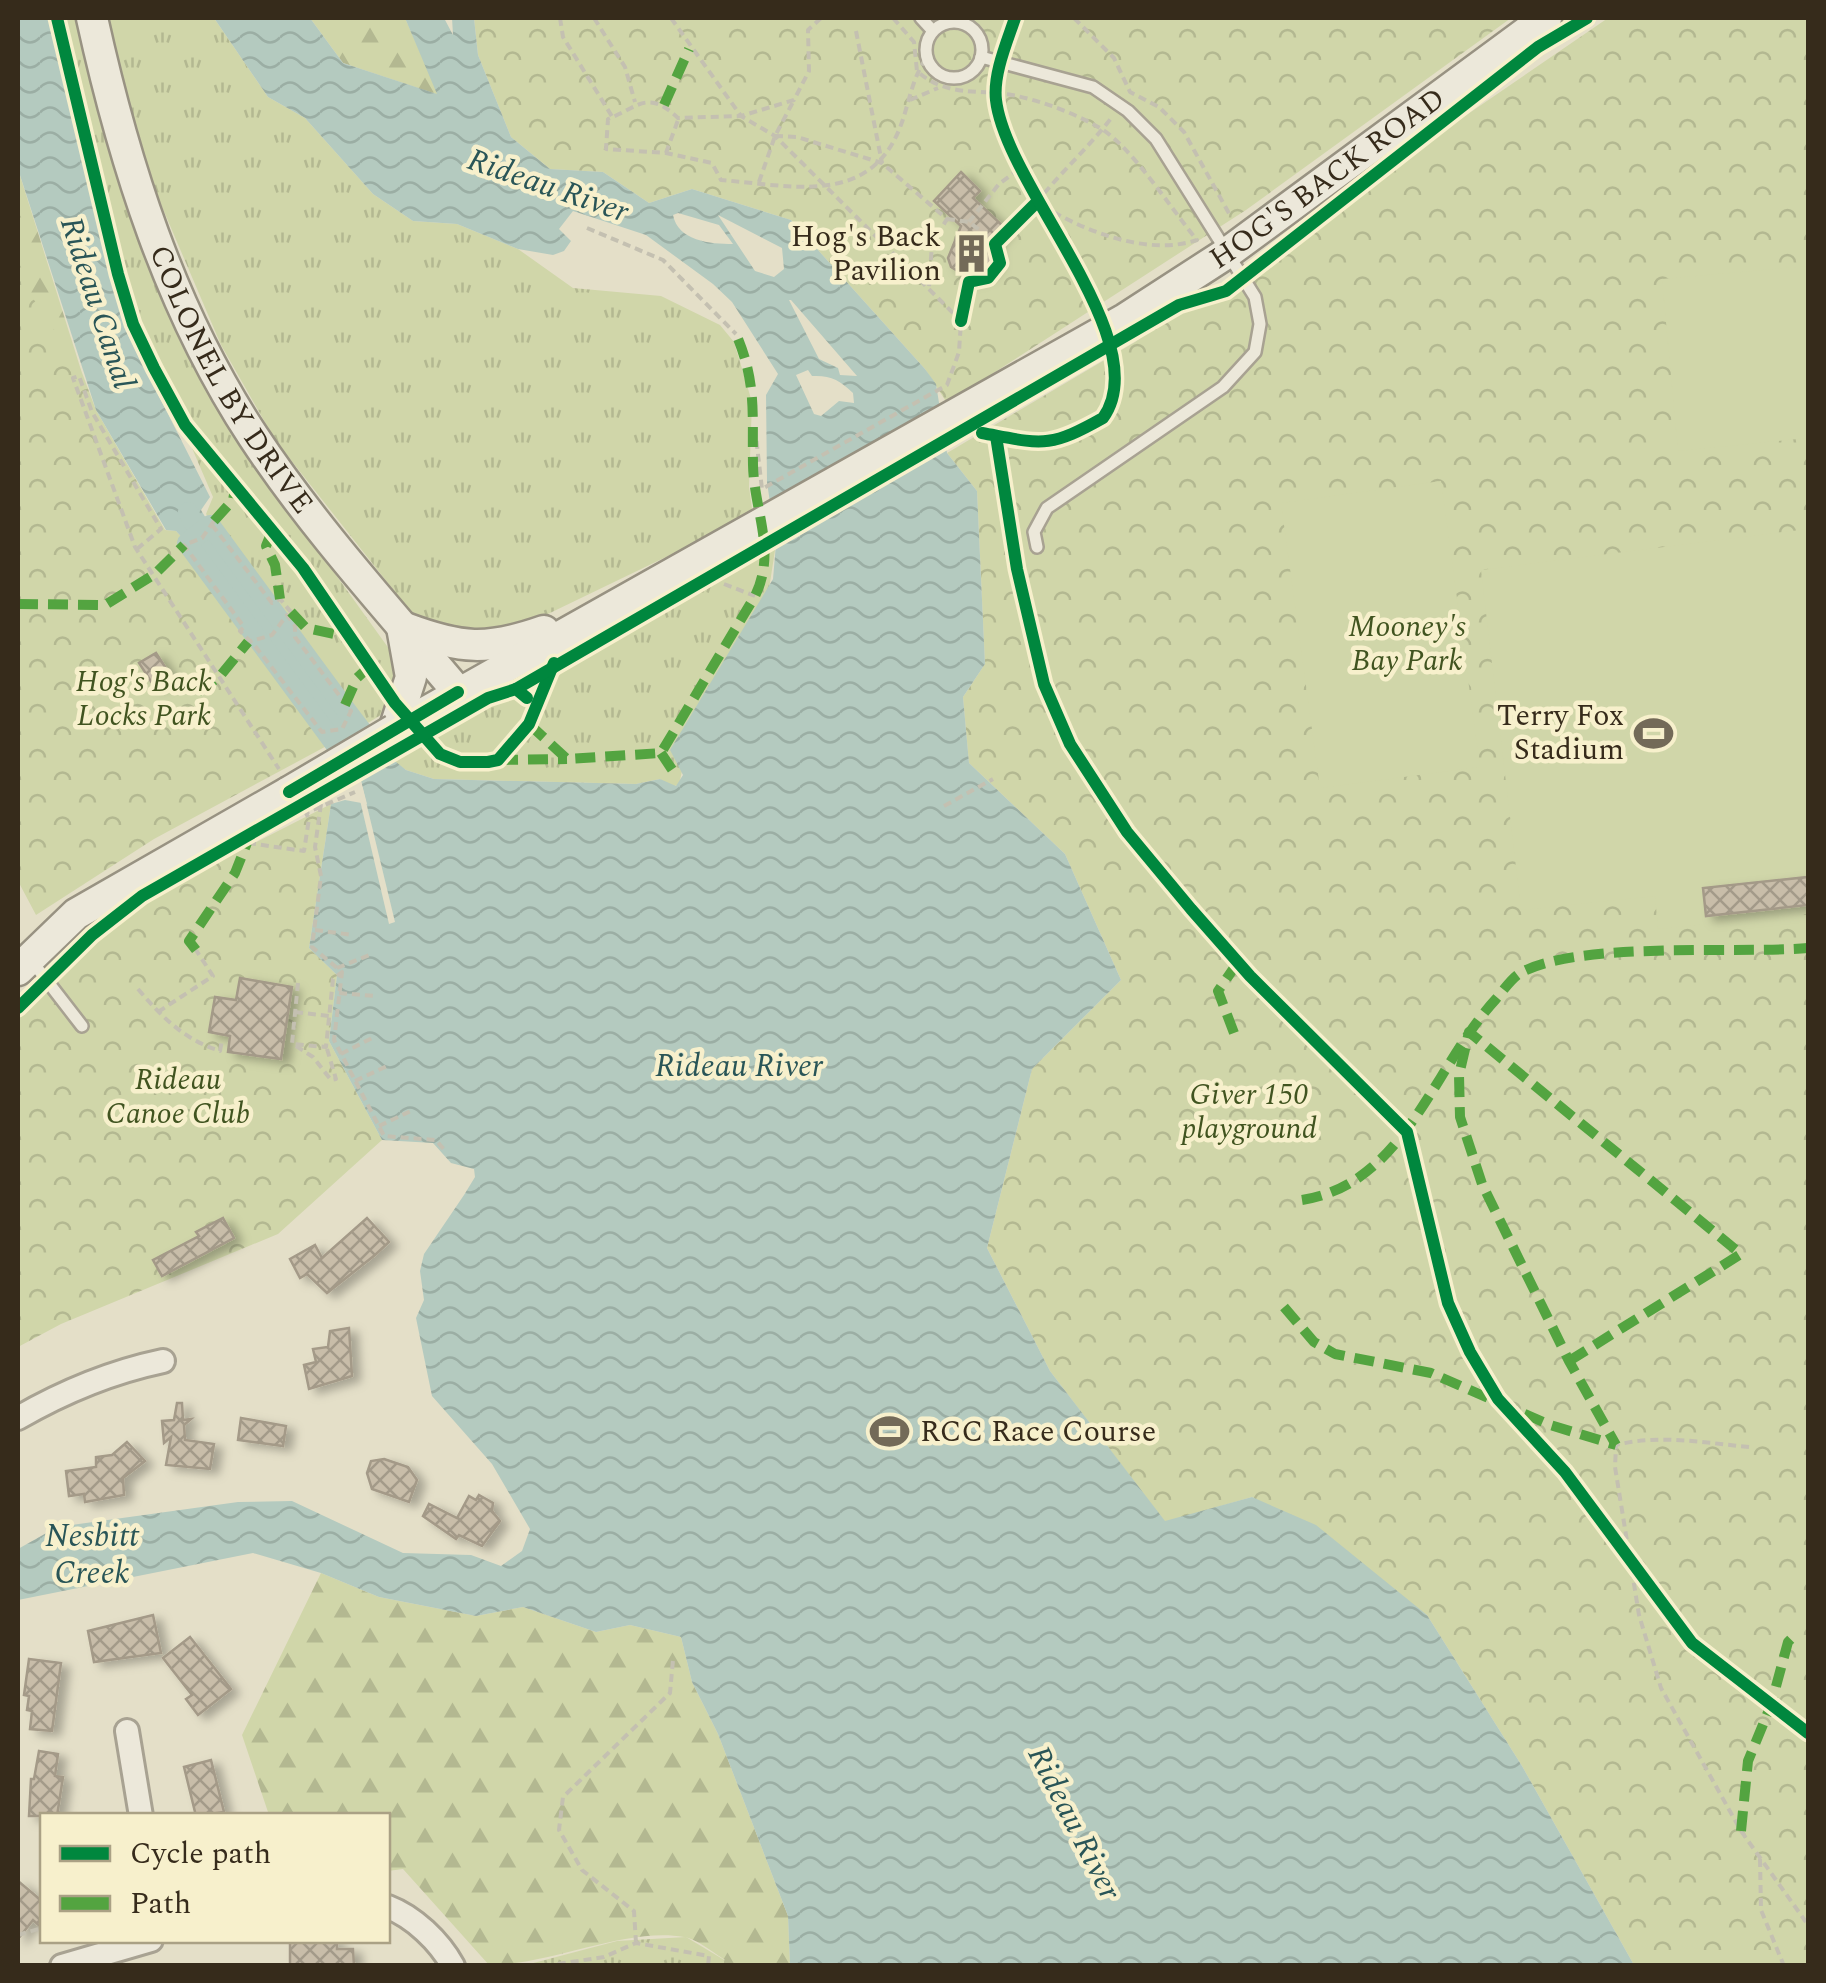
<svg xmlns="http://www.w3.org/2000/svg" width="1826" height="1983" viewBox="0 0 1826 1983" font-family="Spectral,serif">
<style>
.grass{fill:url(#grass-tufts)}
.forest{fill:url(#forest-firs)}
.park{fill:url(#park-crowns)}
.pitch{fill:#d0d6a9}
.water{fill:url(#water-waves);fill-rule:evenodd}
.pier{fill:#e4dfc8}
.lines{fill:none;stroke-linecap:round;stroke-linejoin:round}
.canal{stroke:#b4cabf;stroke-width:20}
.building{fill:url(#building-cross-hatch);stroke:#a49a88;stroke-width:2.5;filter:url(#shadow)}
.service-casing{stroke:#a8a292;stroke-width:16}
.minor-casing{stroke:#a8a292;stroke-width:28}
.secondary-casing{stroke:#989282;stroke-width:35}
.path{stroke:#c4c0b1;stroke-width:4;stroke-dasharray:8 5;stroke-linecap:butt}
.service{stroke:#ece8da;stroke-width:11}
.minor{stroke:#ece8da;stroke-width:22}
.secondary{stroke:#ece8da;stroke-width:30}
.secondary-bridge-casing{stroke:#989282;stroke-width:35;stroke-linecap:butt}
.secondary-bridge{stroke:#ece8da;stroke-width:30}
.quiet{stroke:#53a440;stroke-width:10;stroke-dasharray:20 10;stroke-linecap:butt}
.cycleway-casing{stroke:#f7f0cc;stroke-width:19}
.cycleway{stroke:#00873e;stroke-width:12}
.labels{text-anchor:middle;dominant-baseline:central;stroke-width:9;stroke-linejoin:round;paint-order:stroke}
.street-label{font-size:30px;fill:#362b1b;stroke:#f7f0cc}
.poi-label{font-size:30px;fill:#362b1b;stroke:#f7f0cc;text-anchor:end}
.park-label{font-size:30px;font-style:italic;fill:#415420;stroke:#f7f0cc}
.water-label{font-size:32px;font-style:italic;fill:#295557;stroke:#f7f0cc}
</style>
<defs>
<pattern id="grass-tufts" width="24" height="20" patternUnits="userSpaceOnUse" patternTransform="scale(2.5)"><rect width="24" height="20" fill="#d0d6a9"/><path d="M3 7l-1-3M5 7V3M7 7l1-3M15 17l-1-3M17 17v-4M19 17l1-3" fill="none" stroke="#b3b891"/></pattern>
<pattern id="forest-firs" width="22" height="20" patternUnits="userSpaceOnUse" patternTransform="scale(2.5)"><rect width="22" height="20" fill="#d0d6a9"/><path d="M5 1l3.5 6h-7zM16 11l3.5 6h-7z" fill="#b3b891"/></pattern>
<pattern id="park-crowns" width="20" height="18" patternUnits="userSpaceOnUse" patternTransform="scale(2.5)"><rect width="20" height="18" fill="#d0d6a9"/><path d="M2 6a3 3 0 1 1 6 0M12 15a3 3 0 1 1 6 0" fill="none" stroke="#b3b891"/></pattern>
<pattern id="water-waves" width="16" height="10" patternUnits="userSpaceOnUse" patternTransform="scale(2.5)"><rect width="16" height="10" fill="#b4cabf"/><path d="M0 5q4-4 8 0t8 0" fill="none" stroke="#9baea4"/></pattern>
<pattern id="building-cross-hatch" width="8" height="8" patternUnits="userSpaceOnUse" patternTransform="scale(2.5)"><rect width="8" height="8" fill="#c8bda9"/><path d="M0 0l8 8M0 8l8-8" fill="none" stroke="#a39a89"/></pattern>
<filter id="shadow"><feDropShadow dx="8" dy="4.5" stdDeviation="5" flood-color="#0004"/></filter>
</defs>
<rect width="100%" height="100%" fill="#e4dfc8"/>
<g class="grass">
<path d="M62,18H77L103,115L274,489L400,664L394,707L363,726L206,514L213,497L136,318Z"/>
<path d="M108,18H214L268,97L305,118L373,194L413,221L457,224L518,249L573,288L661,296L720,325L734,342L752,402L749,487L753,515L500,637L417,620L275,440L221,345L148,174Z"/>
<path d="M776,544L769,589L671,750L682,771L679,785L670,787L660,779L636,784L434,779L406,770L390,759Z"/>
<path d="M686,1937L726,1961L723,1966H522L617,1941Z"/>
</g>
<g class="forest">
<path d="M310,18H405L439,95L343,63Z"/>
<path d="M18,169L81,370L45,382L18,369Z"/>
<path d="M321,1573L379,1597L476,1616L523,1607L596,1632L630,1625L681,1637L692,1682L718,1734L788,1916L790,1965H723L725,1960C714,1953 697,1939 684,1937C625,1927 552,1965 489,1965L403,1869L388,1871V1816L269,1815L242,1735Z"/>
</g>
<g class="park">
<path d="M474,18H1511L1246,210L947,403L925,369L791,220L692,189L649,203L603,172L550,169L511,137L478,55Z"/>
<path d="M1608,18H1808V1965H1634L1522,1766L1427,1615L1252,1497L1165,1522L1050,1371L987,1248L1032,1069L1121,980L1065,854L969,763L963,697L985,664L977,491L947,453L1135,342Z"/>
<path d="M18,276L81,370L96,410L165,530L176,531L187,543L334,742L154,839L36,915L18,881Z"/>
<path d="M331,804L309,948L337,975L329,1041L382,1140L278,1234L61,1324L18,1347V1014L102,932L164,889Z"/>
</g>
<g class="pitch">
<path d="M1808,266V438L1678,451L1662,279Z"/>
<path d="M1441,481L1480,767L1320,788L1281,503Z"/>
<path d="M1808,529V914L1658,929L1655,896L1521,910L1481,570Z"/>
</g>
<g class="water">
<path d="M18,18H49L126,331L210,497L201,510L210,525L187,543L176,531L166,530L96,410L18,169Z"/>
<path d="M214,18H310L343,63L437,94L405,18H444L453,35L452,18H474L478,55L511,137L550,169L603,172L649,203L692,189L791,220L925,369L936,384L947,453L977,491L985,664L963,697L969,763L1065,854L1121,980L1032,1069L987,1248L1050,1371L1165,1521L1252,1497L1316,1525L1427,1615L1522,1766L1634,1965H790L788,1916L718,1734L692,1682L681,1637L630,1625L596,1632L523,1607L476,1616L379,1597L321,1573L253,1553L18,1600V1549L57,1527L238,1502L292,1501L403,1553L471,1555L501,1566L522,1551L530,1529L492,1464L432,1396L416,1318L424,1300L420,1271L424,1254L464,1195L475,1177L474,1169L451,1163L433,1143L382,1140L329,1041L337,975L309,948L331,804L345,800L367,804L360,777L343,755L369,740L406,770L434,779L636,784L660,779L676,786L683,775L670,750L773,579L776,544L767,482L766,395L778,374L732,302L713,284L646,235L573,211L559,229L571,241L564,251L553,255L518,249L457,224L413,221L373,194L305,118L268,97ZM678,213L719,225L733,244C710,244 678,241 673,215ZM718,215L782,248L784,269L774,277L755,271ZM789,300H791L857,376L840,375L838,368L819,359ZM808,370L812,376C830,375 840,380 853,393L854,403L839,401L821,416L814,414L796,375Z"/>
</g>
<g class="pier">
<path d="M946,408L951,444L771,545L766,511Z"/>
<path d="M372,737L395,756L360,777L395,922L389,924L355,779L339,758Z"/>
</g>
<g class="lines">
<g class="canal">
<path d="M188,512L202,538L366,760"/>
<path d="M210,525L349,714L369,740L343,755L187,543Z"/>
</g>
</g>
<g class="building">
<path d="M961,172L980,191L973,198L1005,228L992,243L994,262L988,271L969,278L951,267L948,258L961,226L934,201Z"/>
<path d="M156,653L171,676L154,686L139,663Z"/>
<path d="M1808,877V905L1706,916L1703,888Z"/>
<path d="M240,978L292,987L281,1059L228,1052L230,1036L209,1032L215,997L236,1000Z"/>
<path d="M223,1218L234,1238L162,1276L153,1260L199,1236L196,1232Z"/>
<path d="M367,1218L389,1242L375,1255L327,1293L307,1274L300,1278L290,1259L315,1245L322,1258Z"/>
<path d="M349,1328L352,1376L309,1389L304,1365L316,1362L313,1349L328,1347L330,1331Z"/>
<path d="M177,1403H182L183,1420L191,1419L184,1425L185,1440L214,1444L210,1469L166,1465L171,1437L164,1443L162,1421L174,1420Z"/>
<path d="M241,1418L286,1426L283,1446L238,1440Z"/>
<path d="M127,1442L145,1461L123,1478L124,1495L85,1502L84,1494L69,1496L66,1471L96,1467V1457L112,1455Z"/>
<path d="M384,1459L408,1467L417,1480L409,1502L372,1489L367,1473L371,1461Z"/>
<path d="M479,1495L493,1503L492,1511L500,1521L482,1546L459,1535L456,1539L423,1516L429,1504L457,1518L469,1496L476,1500Z"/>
<path d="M153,1615L161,1653L94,1662L88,1631Z"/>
<path d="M190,1637L231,1689L198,1715L186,1699L192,1695L163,1658Z"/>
<path d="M29,1659L61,1663L52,1731L30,1729L32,1711L27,1710L29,1696L24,1695Z"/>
<path d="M39,1751L58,1754L55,1776L63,1777L57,1816H29L31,1779H34Z"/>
<path d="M211,1760L224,1812L196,1816L184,1767Z"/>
<path d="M18,1881L42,1901V1928L33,1920L18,1939Z"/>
<path d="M290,1940H337V1949H353L354,1966H290Z"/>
</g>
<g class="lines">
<defs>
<g id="service">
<path d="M921,18L933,31"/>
<circle cx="954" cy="50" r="28"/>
<path d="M981,57L1093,87L1128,111L1156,139L1255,297L1260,324L1255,352L1223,387L1047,508L1034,532L1037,547"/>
<path d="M31,960L82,1026"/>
</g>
<g id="minor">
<path d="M18,1418C63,1392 111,1372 163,1361"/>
<path d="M127,1731L141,1816"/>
<path d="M388,1907C414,1917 439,1941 453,1966"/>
<path d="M62,1966L151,1940"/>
</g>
<g id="secondary">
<path id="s1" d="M92,18C124,163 170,310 253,436C313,527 388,609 458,692"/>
<path d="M405,628C461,649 487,651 544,631"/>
<path id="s2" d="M394,730L1125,319L1227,253L1546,18"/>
<path d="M394,730L411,677L402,627"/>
<path d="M18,970L76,914L289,792"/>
</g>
</defs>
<use href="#service" class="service-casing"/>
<use href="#minor" class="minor-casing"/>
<use href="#secondary" class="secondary-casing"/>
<g class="path">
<path d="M560,18L563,37L613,118"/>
<path d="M594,18L625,67L635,102"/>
<path d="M671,18L741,116L775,136L961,321L959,352L947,385L762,489L756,437"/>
<path d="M821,18L808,30L809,71L794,100L741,116L678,118C647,89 639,107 608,119L606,149L666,153L712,163L721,180C788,185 867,207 899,130C909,106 911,79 927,57"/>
<path d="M893,18L914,42L917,71C946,97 976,89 1012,95C1042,101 1074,113 1100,128C1131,146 1172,210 1197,240C1147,257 1080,230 1037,202C1061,172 1089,147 1113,116"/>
<path d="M1074,18L1114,58L1130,92L1159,107L1184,132L1231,217"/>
<path d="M856,31L882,163"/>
<path d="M910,100L938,88"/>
<path d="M775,136L797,137L882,163L947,219L932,244L929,287"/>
<path d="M666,153L678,120"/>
<path d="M759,182L775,136L794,100"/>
<path d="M947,219L969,222L982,232"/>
<path d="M969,222L999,184L1019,169"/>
<path d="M587,228L663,260L736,334"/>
<path d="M993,242L995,244"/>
<path d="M214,521L202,538L184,545L244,627L240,631L255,646L322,732L342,729L351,711L295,637V626L287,615L272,635L248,642"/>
<path d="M212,525L272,603L280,599L291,612"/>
<path d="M137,549L161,529L92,412L79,376L73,378L135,547L279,769"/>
<path d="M724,584L755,596"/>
<path d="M321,804L315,847L321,876L312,947L342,972L334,1040L384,1136L436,1140L446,1152"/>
<path d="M944,806L993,779"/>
<path d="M248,843L304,851L309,819L306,813L355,792"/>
<path d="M315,930L353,935"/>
<path d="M337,968L372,954"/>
<path d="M298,983L292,1044L326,1047L333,979L342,972"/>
<path d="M138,989C162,1017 183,1039 220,1051L222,1040"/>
<path d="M339,993L375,996"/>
<path d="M158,1012L213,976L196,950"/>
<path d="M295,1012L329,1016"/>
<path d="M296,1046L313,1057L331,1080L336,1079L327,1049"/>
<path d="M341,1054L374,1037"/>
<path d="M355,1081L387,1066"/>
<path d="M379,1126L413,1110"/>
<path d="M1749,1447C1705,1443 1660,1434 1616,1445L1615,1467L1639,1615L1661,1688L1741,1831L1806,1922"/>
<path d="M1760,1859L1761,1910L1784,1966"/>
<path d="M18,1935L42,1928"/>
<path d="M636,1943L634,1911L582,1870L559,1830L563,1797L670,1693L673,1660"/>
<path d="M545,1966L604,1957L636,1943L709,1956L708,1966"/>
</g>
<use href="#service" class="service"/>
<use href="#minor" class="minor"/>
<use href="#secondary" class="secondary"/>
<defs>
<path id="secondary-bridge" d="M289,792L394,730"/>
</defs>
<use href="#secondary-bridge" class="secondary-bridge-casing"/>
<use href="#secondary-bridge" class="secondary-bridge"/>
<g class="quiet">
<path d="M664,105L689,49"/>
<path d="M214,521L233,500L236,484"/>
<path d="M273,529L266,546L275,565L280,599"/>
<path d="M18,604L105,605L155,574L184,545"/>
<path d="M291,612L306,628L353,638"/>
<path d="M198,692L220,676L248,642"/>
<path d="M345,705L357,678L371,665"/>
<path d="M529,724L567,759L661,753L755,596C777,551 754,511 753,465C752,414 757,383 736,334"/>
<path d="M661,753L677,777"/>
<path d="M498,760L567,759"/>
<path d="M196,950L189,941L235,873L247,843"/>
<path d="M1234,1033L1218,991L1238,962"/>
<path d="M1302,1200C1405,1184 1433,1067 1496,999C1503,991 1512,977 1522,972C1582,941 1735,954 1808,948"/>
<path d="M1284,1307L1314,1342L1335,1354L1431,1373L1550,1425L1616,1445"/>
<path d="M1569,1361L1741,1254L1469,1032L1459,1075L1460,1117L1482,1184L1569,1361L1616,1445"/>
<path d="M1741,1831L1748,1761L1771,1705L1788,1642L1796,1634"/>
</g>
<defs>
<g id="cycleway">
<path d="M57,18L118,274L133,324L154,368L185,425L303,568L395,703L440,754L460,762H488L498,760L529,724L554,663"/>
<path d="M961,321L969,282L988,278L1000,263L995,244L1037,202"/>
<path d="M982,433C1042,444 1048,449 1103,418C1158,342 1006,187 996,100C993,74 1007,42 1015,18"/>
<path d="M996,436L1017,569L1044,684L1070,744L1127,832L1191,909L1250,976L1407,1132L1448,1303L1470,1352L1498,1399L1565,1472L1692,1643L1808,1733"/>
<path d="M516,689L1179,305L1226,291L1538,47L1587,18"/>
<path d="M289,792L458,692"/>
<path d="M18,1008L92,935L142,896L488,698L516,689L527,698"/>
</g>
</defs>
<use href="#cycleway" class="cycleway-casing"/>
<use href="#cycleway" class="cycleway"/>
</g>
<defs>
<symbol id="building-bare" viewBox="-9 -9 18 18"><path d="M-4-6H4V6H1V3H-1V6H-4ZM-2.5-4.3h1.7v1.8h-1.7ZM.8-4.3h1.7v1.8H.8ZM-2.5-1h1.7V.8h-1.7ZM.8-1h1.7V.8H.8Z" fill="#736a58" stroke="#f7f0cc" stroke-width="2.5" paint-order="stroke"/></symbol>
<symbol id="stadium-bare" viewBox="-9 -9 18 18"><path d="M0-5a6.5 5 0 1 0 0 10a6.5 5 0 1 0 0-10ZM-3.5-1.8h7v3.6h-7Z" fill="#736a58" stroke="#f7f0cc" stroke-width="2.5" paint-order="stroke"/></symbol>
</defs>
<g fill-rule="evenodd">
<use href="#building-bare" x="944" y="226" width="55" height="55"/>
<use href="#stadium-bare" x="1626" y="706" width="55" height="55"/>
<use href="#stadium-bare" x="862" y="1404" width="55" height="55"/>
</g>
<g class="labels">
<g class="street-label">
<text stroke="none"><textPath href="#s2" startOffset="1085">HOG'S BACK ROAD</textPath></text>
<text stroke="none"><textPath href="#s1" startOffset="390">COLONEL BY DRIVE</textPath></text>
</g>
<g class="poi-label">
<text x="941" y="237">Hog's Back<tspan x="941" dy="34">Pavilion</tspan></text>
<text x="1624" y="716">Terry Fox<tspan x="1624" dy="34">Stadium</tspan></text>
<text x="920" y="1432" text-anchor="start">RCC Race Course</text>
</g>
<g class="park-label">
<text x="1407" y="627">Mooney's<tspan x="1407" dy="34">Bay Park</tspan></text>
<text x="144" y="682">Hog's Back<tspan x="144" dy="34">Locks Park</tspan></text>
<text x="178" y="1080">Rideau<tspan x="178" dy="34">Canoe Club</tspan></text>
<text x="1249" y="1095">Giver 150<tspan x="1249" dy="34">playground</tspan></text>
</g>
<g class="water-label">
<text transform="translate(548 186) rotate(19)">Rideau River</text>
<text transform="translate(97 303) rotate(72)">Rideau Canal</text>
<text x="739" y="1066">Rideau River</text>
<text x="92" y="1536">Nesbitt<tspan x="92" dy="37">Creek</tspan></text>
<text transform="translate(1074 1823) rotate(63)">Rideau River</text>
</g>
</g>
<rect width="1826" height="1983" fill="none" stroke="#362b1b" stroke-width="40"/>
<rect x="40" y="1813" width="350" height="130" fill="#f7f0cc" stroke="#aaa185" stroke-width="2.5"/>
<rect x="60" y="1846" width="50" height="15" fill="#00873e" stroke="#aaa185" stroke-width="2.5"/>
<text x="130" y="1863" font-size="30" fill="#362b1b">Cycle path</text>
<rect x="60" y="1896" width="50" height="15" fill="#53a440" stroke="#aaa185" stroke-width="2.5"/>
<text x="130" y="1913" font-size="30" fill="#362b1b">Path</text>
</svg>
